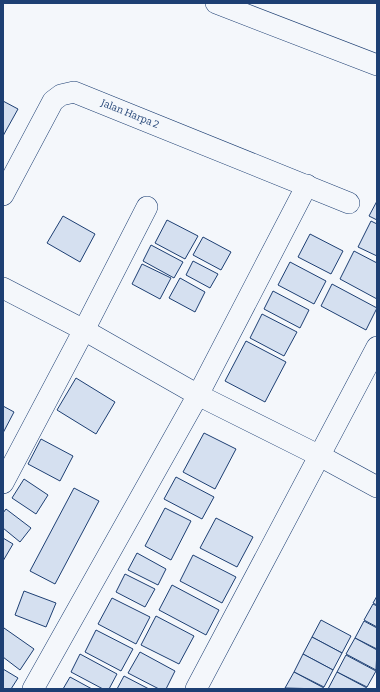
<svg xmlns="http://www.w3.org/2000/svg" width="380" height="692" viewBox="0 0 380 692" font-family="Bitter,serif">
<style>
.building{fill:#d5e0f0;stroke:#1d3f73}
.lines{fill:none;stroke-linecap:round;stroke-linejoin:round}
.street-casing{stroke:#1d3f73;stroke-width:22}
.street{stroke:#f4f7fb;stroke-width:21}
.labels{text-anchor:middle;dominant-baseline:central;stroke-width:3;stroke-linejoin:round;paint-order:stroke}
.street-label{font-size:10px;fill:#1d3f73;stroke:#f4f7fb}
</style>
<rect width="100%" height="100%" fill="#f4f7fb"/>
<g class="building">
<path d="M3,101L18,109L3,136Z"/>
<path d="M377,201V220L369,216Z"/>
<path d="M63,216L95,234L80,262L47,243Z"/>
<path d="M167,220L198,236L185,259L155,243Z"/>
<path d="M371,221L377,224V256L358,247Z"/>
<path d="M310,234L343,251L331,274L298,257Z"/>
<path d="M203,237L231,252L221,270L193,255Z"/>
<path d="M151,245L183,262L174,278L143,261Z"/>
<path d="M354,251L377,263V299L340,279Z"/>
<path d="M193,261L218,274L210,288L186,275Z"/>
<path d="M290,262L326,281L314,304L278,285Z"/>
<path d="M142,264L171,278L160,299L132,284Z"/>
<path d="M180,278L205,292L195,312L169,298Z"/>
<path d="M332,284L377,308L366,330L321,306Z"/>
<path d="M273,291L309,310L300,328L264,309Z"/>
<path d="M262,314L297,332L284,356L250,338Z"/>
<path d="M246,341L286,362L265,402L225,381Z"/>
<path d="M76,378L115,402L96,434L57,410Z"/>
<path d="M3,406L14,412L3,433Z"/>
<path d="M204,433L236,449L215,489L183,472Z"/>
<path d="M41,439L73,456L60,481L28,464Z"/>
<path d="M176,477L214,497L202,519L164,499Z"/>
<path d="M24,479L48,495L36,514L12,498Z"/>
<path d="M74,488L99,501L55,584L30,571Z"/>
<path d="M165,508L191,521L171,560L145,546Z"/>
<path d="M6,509L31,528L20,542L3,528V513Z"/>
<path d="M216,518L253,537L237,567L200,548Z"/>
<path d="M3,538L13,544L3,561Z"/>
<path d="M137,553L166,569L158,585L128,570Z"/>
<path d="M193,555L236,577L222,603L180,581Z"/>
<path d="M125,574L155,589L145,607L116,592Z"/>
<path d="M172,585L219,610L206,635L159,610Z"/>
<path d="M24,591L56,603L46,627L15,615Z"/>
<path d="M377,596V605L373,603Z"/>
<path d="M112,598L150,617L136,644L98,624Z"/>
<path d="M373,604L377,606V627L364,620Z"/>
<path d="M156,616L194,636L179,664L141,645Z"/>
<path d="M321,620L351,636L342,653L312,637Z"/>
<path d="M364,621L377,628V649L355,638Z"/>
<path d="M4,628L34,649L20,670L3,657V630Z"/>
<path d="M96,630L133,649L121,671L85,652Z"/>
<path d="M312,637L342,653L333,670L303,654Z"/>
<path d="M355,638L377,650L376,670L346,654Z"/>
<path d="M140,652L175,671L166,689H159L128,673Z"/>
<path d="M80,654L117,674L109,689H103L71,672Z"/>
<path d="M303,654L333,670L324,687L294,672Z"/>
<path d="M346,655L376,671L367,687L337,672Z"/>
<path d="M3,669L18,678L11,689H3Z"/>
<path d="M294,672L324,688L323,689L285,688Z"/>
<path d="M337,672L367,688L366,689H328Z"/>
<path d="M124,676L149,689H117Z"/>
<path d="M70,677L92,689H63Z"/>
</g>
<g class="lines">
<defs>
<g id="street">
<path d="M216,3L377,65"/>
<path d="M3,195L53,101L61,95L74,92L349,203"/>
<path d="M3,288L84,330L198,395L320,456L377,487"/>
<path d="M3,483L84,330L147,207"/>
<path d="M33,689L198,395L307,185"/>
<path d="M196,689L377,347"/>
</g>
</defs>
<use href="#street" class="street-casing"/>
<use href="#street" class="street"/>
</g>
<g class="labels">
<g class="street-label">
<text transform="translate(130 114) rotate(22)">Jalan Harpa 2</text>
</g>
</g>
<rect width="380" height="692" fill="none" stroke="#1d3f73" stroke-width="8"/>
</svg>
